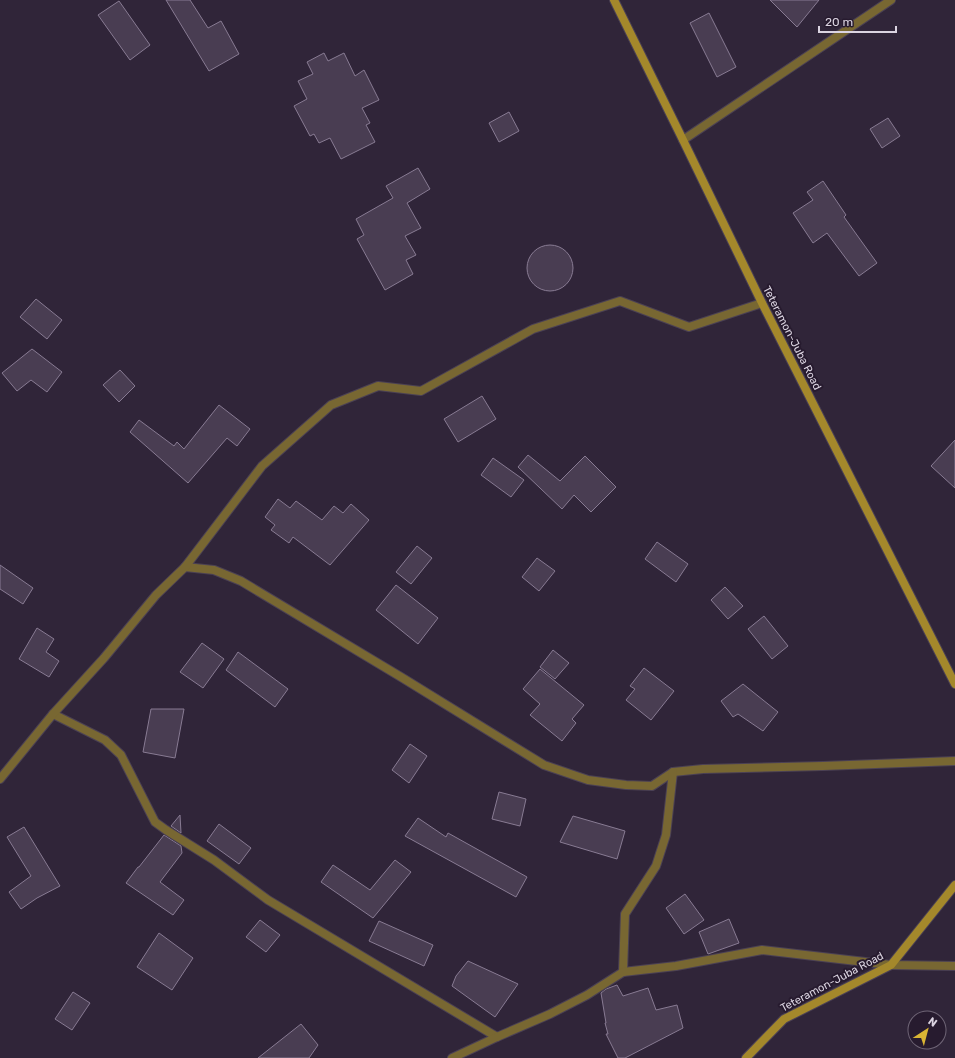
<svg xmlns="http://www.w3.org/2000/svg" width="955" height="1058" viewBox="0 0 955 1058" font-family="Rubik,sans-serif">
<style>
.building{fill:#493d52;stroke:#887b93}
.lines{fill:none;stroke-linecap:round;stroke-linejoin:round}
.street-casing{stroke:#4b4154;stroke-width:10}
.secondary-casing{stroke:#4b4154;stroke-width:10}
.street{stroke:#786732;stroke-width:8}
.secondary{stroke:#a4882b;stroke-width:8}
.labels{text-anchor:middle;dominant-baseline:central;stroke-width:4;stroke-linejoin:round;paint-order:stroke}
.street-label{font-size:11px;fill:#dbd4e1;stroke:#271b2f}
</style>
<rect width="100%" height="100%" fill="#302539"/>
<g class="building">
<path d="M166,0H190L208,28L221,21L239,54L209,71Z"/>
<path d="M770,0H819L797,27Z"/>
<path d="M119,1L150,45L130,60L98,15Z"/>
<path d="M709,13L736,67L717,77L690,23Z"/>
<path d="M324,53L328,61L344,53L355,76L364,70L379,100L362,108L370,123L366,125L375,142L341,159L330,138L319,143L314,134L310,136L294,106L307,99L298,81L313,74L307,62Z"/>
<path d="M509,112L519,131L499,142L489,123Z"/>
<path d="M888,118L900,136L882,148L870,129Z"/>
<path d="M418,168L430,189L407,203L421,228L405,236L416,255L406,260L413,274L385,290L357,239L364,235L356,219L393,198L386,186Z"/>
<path d="M823,181L846,215L844,217L877,263L859,276L827,233L813,243L793,213L813,200L807,192Z"/>
<circle cx="550" cy="268" r="23"/>
<path d="M36,299L62,320L47,339L20,317Z"/>
<path d="M32,349L62,372L47,392L31,380L17,391L2,373Z"/>
<path d="M120,370L135,386L119,402L103,385Z"/>
<path d="M482,396L496,419L458,442L444,419Z"/>
<path d="M219,405L250,429L237,446L227,438L188,483L130,432L139,420L174,446L177,442L184,449Z"/>
<path d="M955,440V488L931,466Z"/>
<path d="M528,455L560,481L585,456L616,487L591,512L574,495L562,509L518,467Z"/>
<path d="M493,458L524,480L511,497L481,475Z"/>
<path d="M278,499L290,508L296,501L322,520L334,506L343,513L351,504L369,520L330,565L293,537L289,543L271,530L275,525L265,517Z"/>
<path d="M657,542L688,564L676,582L645,559Z"/>
<path d="M417,546L432,558L411,584L396,572Z"/>
<path d="M537,558L555,571L539,591L522,577Z"/>
<path d="M0,565L33,588L23,604L0,589Z"/>
<path d="M396,585L438,618L418,644L376,610Z"/>
<path d="M725,587L743,606L728,619L711,600Z"/>
<path d="M764,616L788,646L772,659L748,629Z"/>
<path d="M37,628L54,639L46,652L59,661L49,677L19,659Z"/>
<path d="M202,643L224,659L203,688L180,672Z"/>
<path d="M553,650L569,663L555,679L540,667Z"/>
<path d="M238,652L288,689L275,707L226,670Z"/>
<path d="M644,668L674,691L651,720L626,700L635,689L630,686Z"/>
<path d="M540,669L584,705L572,719L576,723L562,741L530,715L540,704L523,689Z"/>
<path d="M743,684L778,712L763,731L738,714L733,717L721,701Z"/>
<path d="M151,709H184L175,758L143,752Z"/>
<path d="M410,744L427,756L409,783L392,770Z"/>
<path d="M499,792L526,799L520,826L492,819Z"/>
<path d="M180,815L181,833L171,826Z"/>
<path d="M573,816L625,831L617,859L560,842Z"/>
<path d="M418,818L446,837L448,833L527,877L516,897L405,836Z"/>
<path d="M219,824L251,848L239,864L207,841Z"/>
<path d="M24,827L60,886L37,898L21,909L9,892L31,876L7,837Z"/>
<path d="M164,835L181,846L182,853L160,882L184,900L173,915L126,883L138,867H139Z"/>
<path d="M395,860L411,872L373,918L321,882L333,865L370,890Z"/>
<path d="M685,894L704,920L684,934L666,908Z"/>
<path d="M729,919L739,943L708,954L699,932Z"/>
<path d="M260,920L280,935L266,952L246,937Z"/>
<path d="M379,921L433,945L424,966L369,941Z"/>
<path d="M159,933L193,958L172,990L137,967Z"/>
<path d="M468,961L518,984L495,1017L452,986L456,976Z"/>
<path d="M617,985L623,996L648,988L656,1010L677,1005L683,1028L625,1058H618L606,1034H608L605,1023H606L601,993L606,989Z"/>
<path d="M73,992L90,1003L72,1030L55,1019Z"/>
<path d="M301,1024L318,1045L309,1058H258Z"/>
</g>
<g class="lines">
<defs>
<g id="street">
<path d="M683,140L891,0"/>
<path d="M185,567L214,570L241,581L401,677L544,765L588,780L626,785L652,786L673,772L703,769L823,766L955,761"/>
<path d="M53,714L105,740L121,755L155,822L166,830L214,860L268,900L497,1037"/>
<path d="M0,779L53,714L104,658L156,595L185,567L262,466L331,405L378,386L421,391L533,329L620,301L689,327L762,303"/>
<path d="M623,972L625,914L656,866L666,835L673,772"/>
<path d="M452,1058L497,1037L550,1014L587,995L623,972L676,966L762,950L891,965L955,966"/>
</g>
<g id="secondary">
<path d="M614,0L683,140L762,303L955,684"/>
<path d="M746,1058L784,1019L891,965L955,885"/>
</g>
</defs>
<use href="#street" class="street-casing"/>
<use href="#secondary" class="secondary-casing"/>
<use href="#street" class="street"/>
<use href="#secondary" class="secondary"/>
</g>
<g class="labels">
<g class="street-label">
<text transform="translate(792 338) rotate(63)">Teteramon-Juba Road</text>
<text transform="translate(832 982) rotate(-28)">Teteramon-Juba Road</text>
</g>
</g>
<g transform="translate(927 1030) rotate(36)"><circle r="19" fill="#271b2f" stroke="#6f6576"/>
<path d="M0-3L7 15L0 10L-7 15Z" fill="#d9b434"/>
<text y="-6" font-size="11" font-weight="bold" text-anchor="middle" fill="#dbd4e1">N</text>
</g>
<path d="M819 26v6h77v-6" fill="none" stroke="#dbd4e1" stroke-width="2"/>
<text x="825" y="26" font-size="12" fill="#dbd4e1" stroke="#271b2f" stroke-width="3" paint-order="stroke">20 m</text>
</svg>
